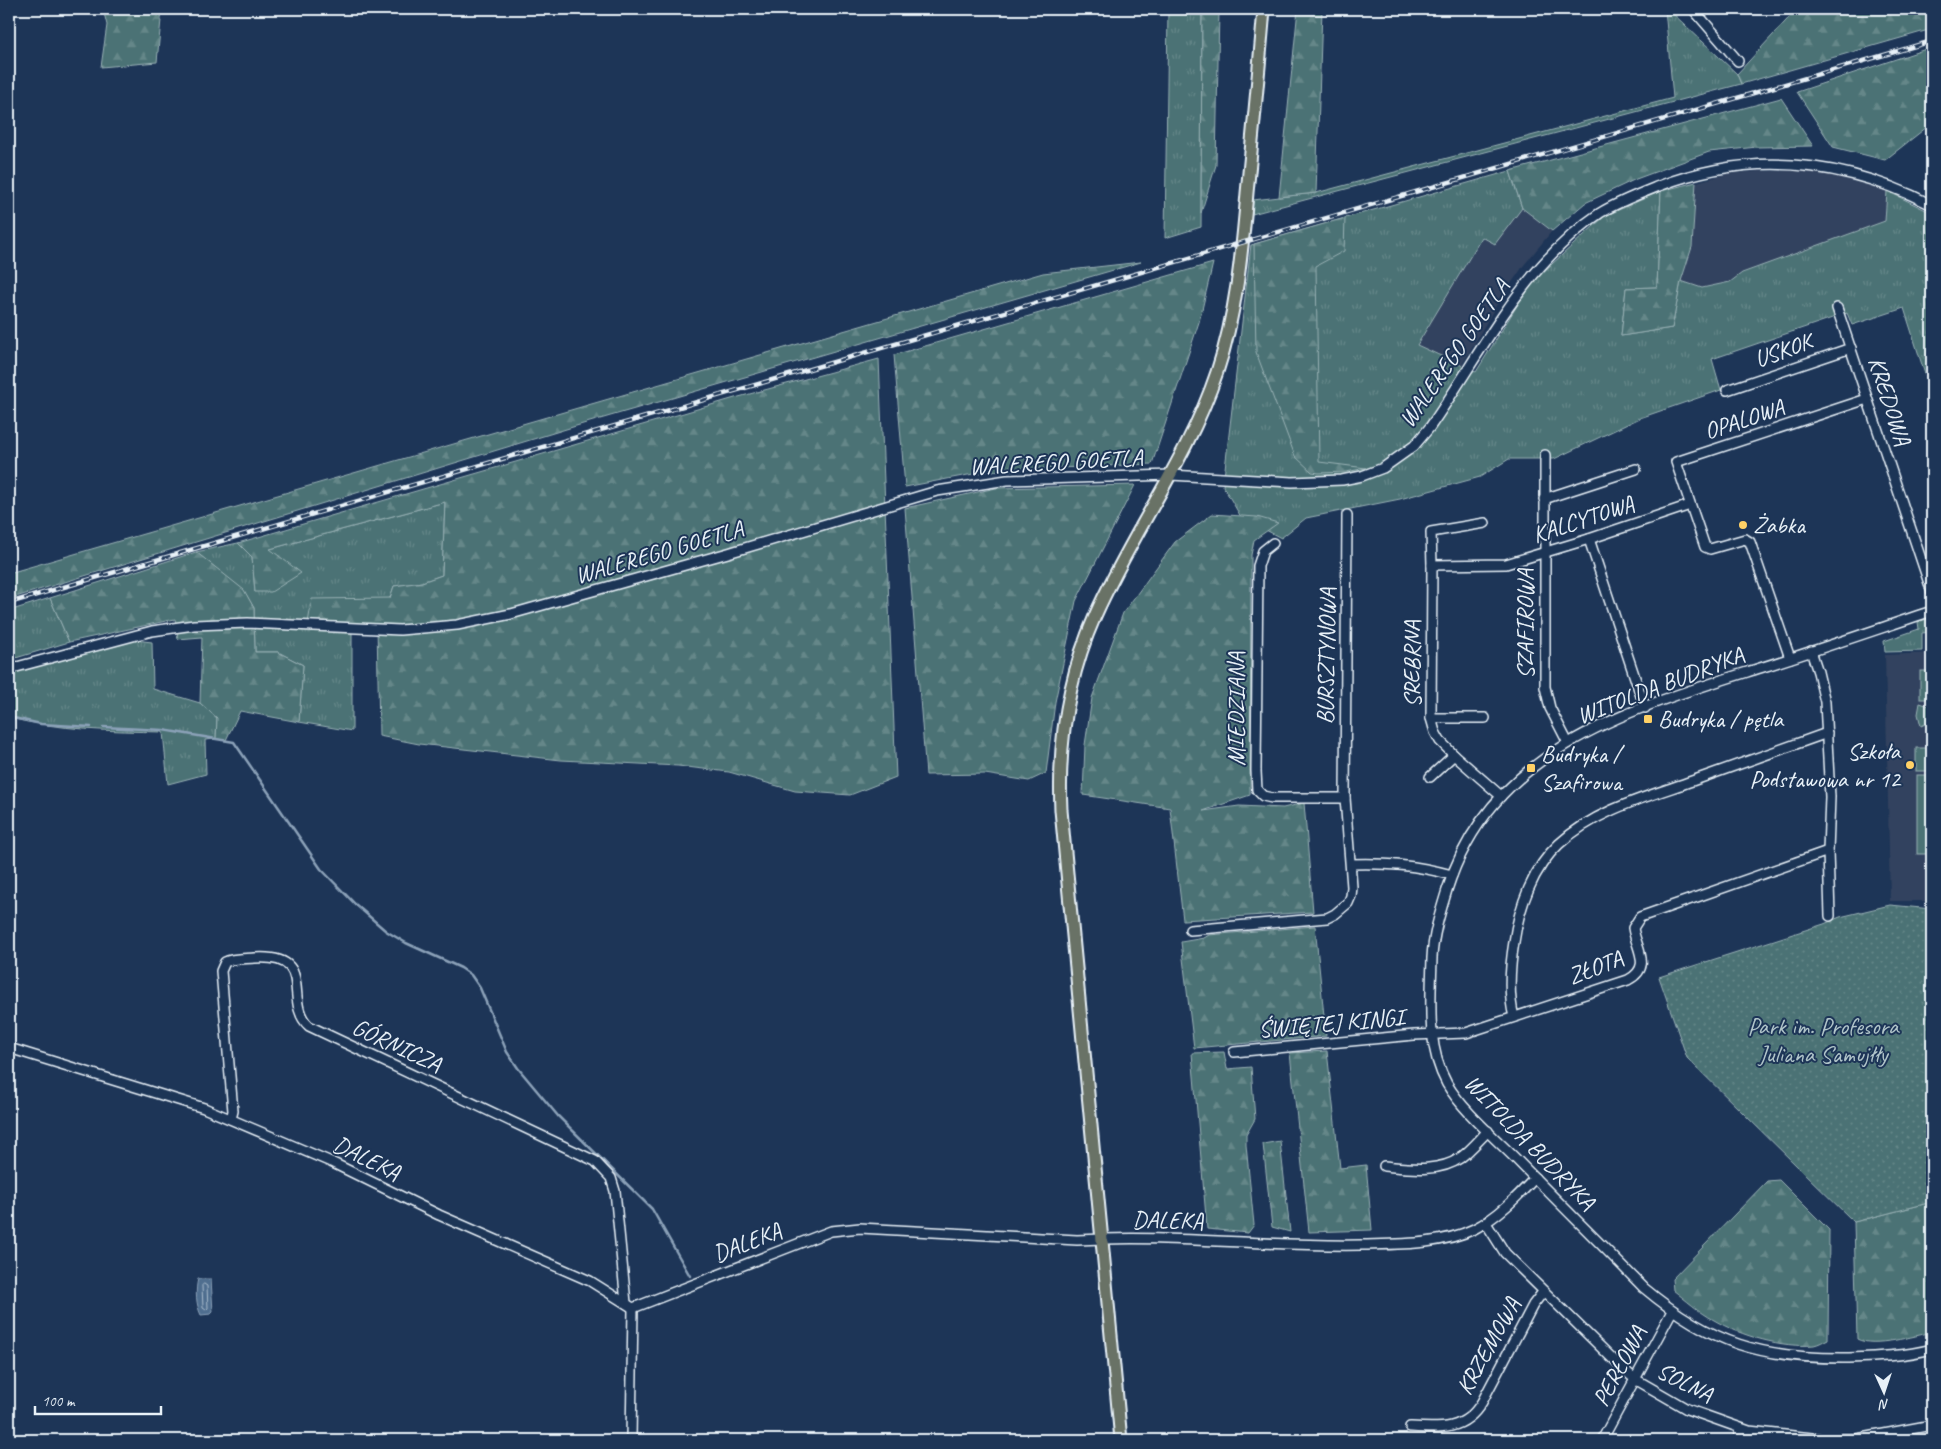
<svg xmlns="http://www.w3.org/2000/svg" width="1941" height="1449" viewBox="0 0 1941 1449" font-family="Caveat,sans-serif">
<style>
.built{fill:#32425e}
.grass{fill:url(#grass-tufts);stroke:#9ab2b6}
.forest{fill:url(#forest-firs);stroke:#9ab2b6}
.park{fill:url(#park-dots);stroke:#9ab2b6}
.pitch{fill:#4b7274;stroke:#9ab2b6}
.water{fill:#4f6e8f;stroke:#8ca2b9}
.lines{fill:none;stroke-linecap:round;stroke-linejoin:round}
.shore{stroke:#abbdce;stroke-width:1}
.stream{stroke:#8ca2b9;stroke-width:2.5}
.minor-casing{stroke:#e8f1f8;stroke-width:12}
.major-casing{stroke:#e8f1f8;stroke-width:15}
.minor{stroke:#1d3557;stroke-width:9}
.major{stroke:#697266;stroke-width:11}
.rail-casing{stroke:#e8f1f8;stroke-width:4.5}
.rail{stroke:#1d3557;stroke-width:2.5;stroke-dasharray:8;stroke-linecap:butt}
.poi-dot{fill:#ffd166;stroke:#1d3557;stroke-width:2}
.labels{text-anchor:middle;dominant-baseline:central;stroke-width:4;stroke-linejoin:round;paint-order:stroke}
.street-label{font-size:24px;fill:#e8f1f8;stroke:#1d3557}
.poi-label{font-size:24px;fill:#e8f1f8;stroke:#1d3557;text-anchor:start}
.park-label{font-size:24px;fill:#b1c5ca;stroke:#1d3557}
</style>
<defs>
<pattern id="grass-tufts" width="24" height="20" patternUnits="userSpaceOnUse" patternTransform="scale(1.25)"><rect width="24" height="20" fill="#4b7274"/><path d="M3 7l-1-3M5 7V3M7 7l1-3M15 17l-1-3M17 17v-4M19 17l1-3" fill="none" stroke="#658789"/></pattern>
<pattern id="forest-firs" width="22" height="20" patternUnits="userSpaceOnUse" patternTransform="scale(1.25)"><rect width="22" height="20" fill="#4b7274"/><path d="M5 1l3.5 6h-7zM16 11l3.5 6h-7z" fill="#658789"/></pattern>
<pattern id="park-dots" width="8" height="8" patternUnits="userSpaceOnUse" patternTransform="scale(1.25)"><rect width="8" height="8" fill="#4b7274"/><path d="M2 2h.1M6 6h.1" fill="none" stroke="#658789" stroke-width="1.8" stroke-linecap="round"/></pattern>
</defs>
<rect width="100%" height="100%" fill="#1d3557"/>
<filter id="ink" filterUnits="userSpaceOnUse"><feTurbulence type="fractalNoise" baseFrequency=".02" numOctaves="2"/><feDisplacementMap in="SourceGraphic" scale="10" xChannelSelector="R" yChannelSelector="G"/><feConvolveMatrix kernelMatrix="1 2 1 2 8 2 1 2 1" color-interpolation-filters="sRGB"/></filter>
<g filter="url(#ink)">
<g class="built">
<path d="M1759,171H1797L1824,174L1839,177L1887,191L1885,221L1742,273L1730,282L1702,288L1681,281L1692,247L1696,182L1730,173Z"/>
<path d="M1522,208L1552,231L1524,265L1497,304L1462,365L1416,345L1483,237L1495,244Z"/>
<path d="M1932,653V901H1890L1885,655Z"/>
</g>
<g class="grass">
<path d="M1168,9H1202L1201,227L1165,238Z"/>
<path d="M1665,9H1668L1737,74L1741,84L1252,214L1253,200L1316,193L1673,98Z"/>
<path d="M1510,171L1522,208L1495,244L1482,237L1417,345L1476,372L1531,283L1605,216L1661,191L1657,287L1626,288L1621,336L1672,328L1681,281L1702,288L1730,282L1742,273L1885,221L1887,191L1932,213V386L1929,387L1904,308L1852,325L1847,313L1712,359L1721,390L1640,418L1554,459H1509L1480,477L1400,499L1306,518L1281,538L1241,517L1223,486L1251,245Z"/>
<path d="M445,502L442,575L422,582L394,586L390,598L352,624V731L299,722L303,665L278,652H255L254,608L244,591L196,552L238,543L252,556L255,592L270,549Z"/>
<path d="M50,598L69,642L9,660V611Z"/>
<path d="M1927,619L1929,626L1932,625V632L1922,633V651L1885,652L1884,641L1919,629L1918,622Z"/>
<path d="M135,640L152,642L153,689L200,703L217,718L216,739L205,740L206,774L168,784L163,732C111,731 60,730 9,718V674Z"/>
</g>
<g class="forest">
<path d="M103,9H162L157,62L101,67L107,25Z"/>
<path d="M1202,9H1219L1216,165L1201,213Z"/>
<path d="M1298,9H1322L1316,193L1279,197Z"/>
<path d="M1797,9H1932V29L1741,84L1737,74Z"/>
<path d="M1932,47V123L1885,160L1833,147L1797,92Z"/>
<path d="M1781,98L1813,146L1757,147L1709,152L1636,179L1585,203L1552,231L1522,208L1510,171Z"/>
<path d="M1696,182L1692,247L1681,281L1672,328L1621,336L1626,288L1657,287L1661,191Z"/>
<path d="M1345,218L1344,251L1316,266L1319,462L1366,468L1346,472L1319,473L1312,472L1295,456L1256,352L1254,244Z"/>
<path d="M1141,262L576,426L9,599V573L1043,273Z"/>
<path d="M1213,263L1199,322L1152,464L989,471L905,487L894,355Z"/>
<path d="M879,359L896,777L850,795L795,791L729,772L678,766L561,760L419,744L379,736L377,624L308,623L312,599L390,598L394,586L422,582L442,575L445,502L270,549L301,573L271,592H255L252,557L238,543L735,398Z"/>
<path d="M1135,485L1076,601L1055,702L1046,773L1029,781L985,774L926,775L905,508L996,488Z"/>
<path d="M1212,514L1257,517L1278,523L1254,540L1251,555L1250,795L1203,811L1239,806L1283,808L1304,803L1313,912L1183,920L1170,808L1083,795L1085,745L1092,698L1123,613L1175,542Z"/>
<path d="M196,552L244,590L254,608L255,652H278L303,665L299,722L240,711L226,740L216,739L217,718L200,703L202,637L178,639L175,619L69,642L50,598Z"/>
<path d="M1315,926L1326,1036L1194,1048L1181,942L1204,938L1209,935Z"/>
<path d="M1327,1051L1340,1168L1366,1165L1372,1230L1309,1232L1290,1053Z"/>
<path d="M1224,1052L1227,1069L1251,1067L1255,1119L1246,1135V1145L1254,1225L1248,1233L1207,1229L1192,1053Z"/>
<path d="M1280,1141L1290,1232L1272,1227L1263,1144Z"/>
<path d="M1779,1180L1829,1230L1828,1339C1824,1341 1819,1344 1814,1345C1782,1348 1741,1336 1714,1320C1699,1312 1686,1300 1673,1290L1672,1279L1767,1181Z"/>
<path d="M1932,1202V1332C1915,1336 1873,1348 1857,1339L1854,1222Z"/>
</g>
<path class="park" d="M1890,905L1932,909V1202L1854,1222L1687,1058L1659,977L1824,924L1840,917Z"/>
<g class="pitch">
<rect x="1920" y="671" width="12" height="28"/>
<path d="M1920,703L1932,707V721L1921,726L1918,714Z"/>
<rect x="1916" y="748" width="16" height="23"/>
<rect x="1917" y="775" width="15" height="79"/>
</g>
<path class="water" d="M198,1279H211L213,1312L211,1314L201,1315C196,1305 195,1290 198,1279Z"/>
<g class="lines">
<path class="shore" d="M204,1284L207,1286L208,1308L206,1310L203,1308L202,1286Z"/>
<g class="stream">
<path d="M9,717L41,724L91,727"/>
<path d="M103,727L163,730L234,742L321,869L355,904L386,931L406,943L461,968L471,975L480,988L507,1052L518,1068L558,1116L652,1209L690,1276"/>
</g>
<defs>
<g id="minor">
<path d="M1693,9L1738,61"/>
<path d="M1837,308L1932,592"/>
<path d="M1727,390L1851,348"/>
<path d="M1545,455V687L1550,708L1568,743"/>
<path d="M1544,499L1636,469"/>
<path d="M1589,539L1645,708"/>
<path d="M1273,543L1263,551L1258,566L1256,771L1257,790L1263,796L1272,798H1345"/>
<path d="M1432,565L1431,532L1485,523"/>
<path d="M1932,611C1875,630 1817,650 1760,668C1633,708 1491,748 1447,890C1440,913 1433,935 1432,958C1431,1000 1426,1046 1447,1084C1462,1110 1494,1137 1516,1159C1558,1202 1601,1244 1644,1288C1711,1344 1762,1359 1849,1358C1877,1357 1905,1356 1932,1349"/>
<path d="M1811,651L1818,672L1825,702L1830,797L1828,851"/>
<path d="M1790,658L1750,542L1745,539L1710,549L1705,547L1676,462L1867,399"/>
<path d="M9,669L152,631L194,625L248,623L400,630L457,625L511,614L728,553L937,491L1007,480L1171,475L1292,482L1342,480L1362,476L1383,468L1414,446L1430,427C1467,374 1498,315 1541,266C1558,247 1579,227 1600,213C1618,202 1639,194 1659,186C1753,150 1843,160 1932,205"/>
<path d="M1431,718H1485"/>
<path d="M1430,777L1454,755"/>
<path d="M1501,796L1454,755L1440,741L1435,732L1431,718L1432,565L1506,564L1589,539L1690,505"/>
<path d="M1351,864C1387,863 1416,865 1452,875"/>
<path d="M1190,930L1327,918L1335,914L1348,903L1351,896L1352,887L1345,798L1347,515"/>
<path d="M1514,1017C1508,994 1510,966 1514,942C1519,907 1533,868 1559,844C1596,810 1646,797 1692,781C1737,765 1782,749 1827,733"/>
<path d="M9,1048L204,1108L331,1162L439,1215L590,1281L633,1308L831,1231L860,1228L1077,1240C1172,1234 1267,1247 1362,1245C1398,1244 1441,1245 1474,1229C1498,1217 1517,1197 1535,1178"/>
<path d="M1234,1052L1414,1035L1466,1033L1628,980C1653,967 1636,949 1633,928L1640,917L1828,851L1830,916"/>
<path d="M231,1119L233,1111L221,971L225,962C233,958 246,959 255,958C318,954 282,1002 309,1026L595,1161L611,1178L615,1191L626,1303"/>
<path d="M1384,1166C1407,1168 1439,1173 1460,1158C1470,1151 1479,1140 1488,1131"/>
<path d="M1486,1223L1505,1253L1623,1369L1635,1379L1687,1409L1749,1431L1821,1439H1857L1932,1425"/>
<path d="M1410,1427C1440,1429 1465,1431 1482,1402L1533,1305L1543,1292"/>
<path d="M631,1440L633,1308"/>
<path d="M1602,1440L1672,1311"/>
<path d="M1738,1440L1740,1429"/>
</g>
<path id="major" d="M1121,1440L1061,810C1058,744 1068,677 1095,616C1132,532 1188,459 1217,372C1236,315 1242,253 1247,193C1253,132 1259,70 1264,9"/>
</defs>
<use href="#minor" class="minor-casing"/>
<use href="#major" class="major-casing"/>
<use href="#minor" class="minor"/>
<use href="#major" class="major"/>
<defs>
<path id="rail" d="M9,603L1932,41"/>
</defs>
<use href="#rail" class="rail-casing"/>
<use href="#rail" class="rail"/>
</g>
</g>
<g class="poi-dot">
<circle cx="1743" cy="525" r="5"/>
<rect x="1643" y="714" width="10" height="10" rx="2.5"/>
<circle cx="1910" cy="765" r="5"/>
<rect x="1526" y="763" width="10" height="10" rx="2.5"/>
</g>
<g class="labels">
<g class="street-label">
<text transform="translate(1783 350) rotate(-19)">USKOK</text>
<text transform="translate(1454 353) rotate(-55)">WALEREGO GOETLA</text>
<text transform="translate(1890 401) rotate(72)">KREDOWA</text>
<text transform="translate(1744 419) rotate(-18)">OPALOWA</text>
<text transform="translate(1056 462) rotate(-3)">WALEREGO GOETLA</text>
<text transform="translate(1583 519) rotate(-18)">KALCYTOWA</text>
<text transform="translate(659 552) rotate(-16)">WALEREGO GOETLA</text>
<text transform="translate(1525 624) rotate(-90)">SZAFIROWA</text>
<text transform="translate(1326 656) rotate(-89)">BURSZTYNOWA</text>
<text transform="translate(1412 664) rotate(-90)">SREBRNA</text>
<text transform="translate(1660 685) rotate(-21)">WITOLDA BUDRYKA</text>
<text transform="translate(1236 709) rotate(-90)">MIEDZIANA</text>
<text transform="translate(1595 967) rotate(-21)">ZŁOTA</text>
<text transform="translate(1331 1023) rotate(-5)">ŚWIĘTEJ KINGI</text>
<text transform="translate(397 1045) rotate(25)">GÓRNICZA</text>
<text transform="translate(1530 1142) rotate(46)">WITOLDA BUDRYKA</text>
<text transform="translate(367 1158) rotate(26)">DALEKA</text>
<text transform="translate(1168 1220) rotate(1)">DALEKA</text>
<text transform="translate(747 1242) rotate(-21)">DALEKA</text>
<text transform="translate(1488 1346) rotate(-61)">KRZEMOWA</text>
<text transform="translate(1619 1366) rotate(-62)">PERŁOWA</text>
<text transform="translate(1685 1382) rotate(27)">SOLNA</text>
</g>
<g class="poi-label">
<text x="1753" y="525">Żabka</text>
<text x="1658" y="719">Budryka / pętla</text>
<text x="1900" y="751" text-anchor="end">Szkoła<tspan x="1900" dy="28">Podstawowa nr 12</tspan></text>
<text x="1541" y="754">Budryka /<tspan x="1541" dy="28">Szafirowa</tspan></text>
</g>
<g class="park-label">
<text x="1823" y="1026">Park im. Profesora<tspan x="1823" dy="28">Juliana Samujłły</tspan></text>
</g>
</g>
<rect width="1941" height="1449" fill="none" stroke="#1d3557" stroke-width="30"/>
<rect x="15" y="15" width="1911" height="1419" fill="none" stroke="#e8f1f8" stroke-width="2" filter="url(#ink)"/>
<g transform="translate(1884 1392) rotate(177)" stroke="#1d3557" stroke-width="4" paint-order="stroke">
<path d="M0-4L9 19L0 12L-9 19Z" fill="#e8f1f8"/>
<text y="-8" font-size="14" font-weight="bold" text-anchor="middle" fill="#e8f1f8">N</text>
</g>
<path d="M35 1406v8h126v-8" fill="none" stroke="#e8f1f8" stroke-width="2.5"/>
<text x="42" y="1406" font-size="15" fill="#e8f1f8" stroke="#1d3557" stroke-width="4" paint-order="stroke">100 m</text>
</svg>
